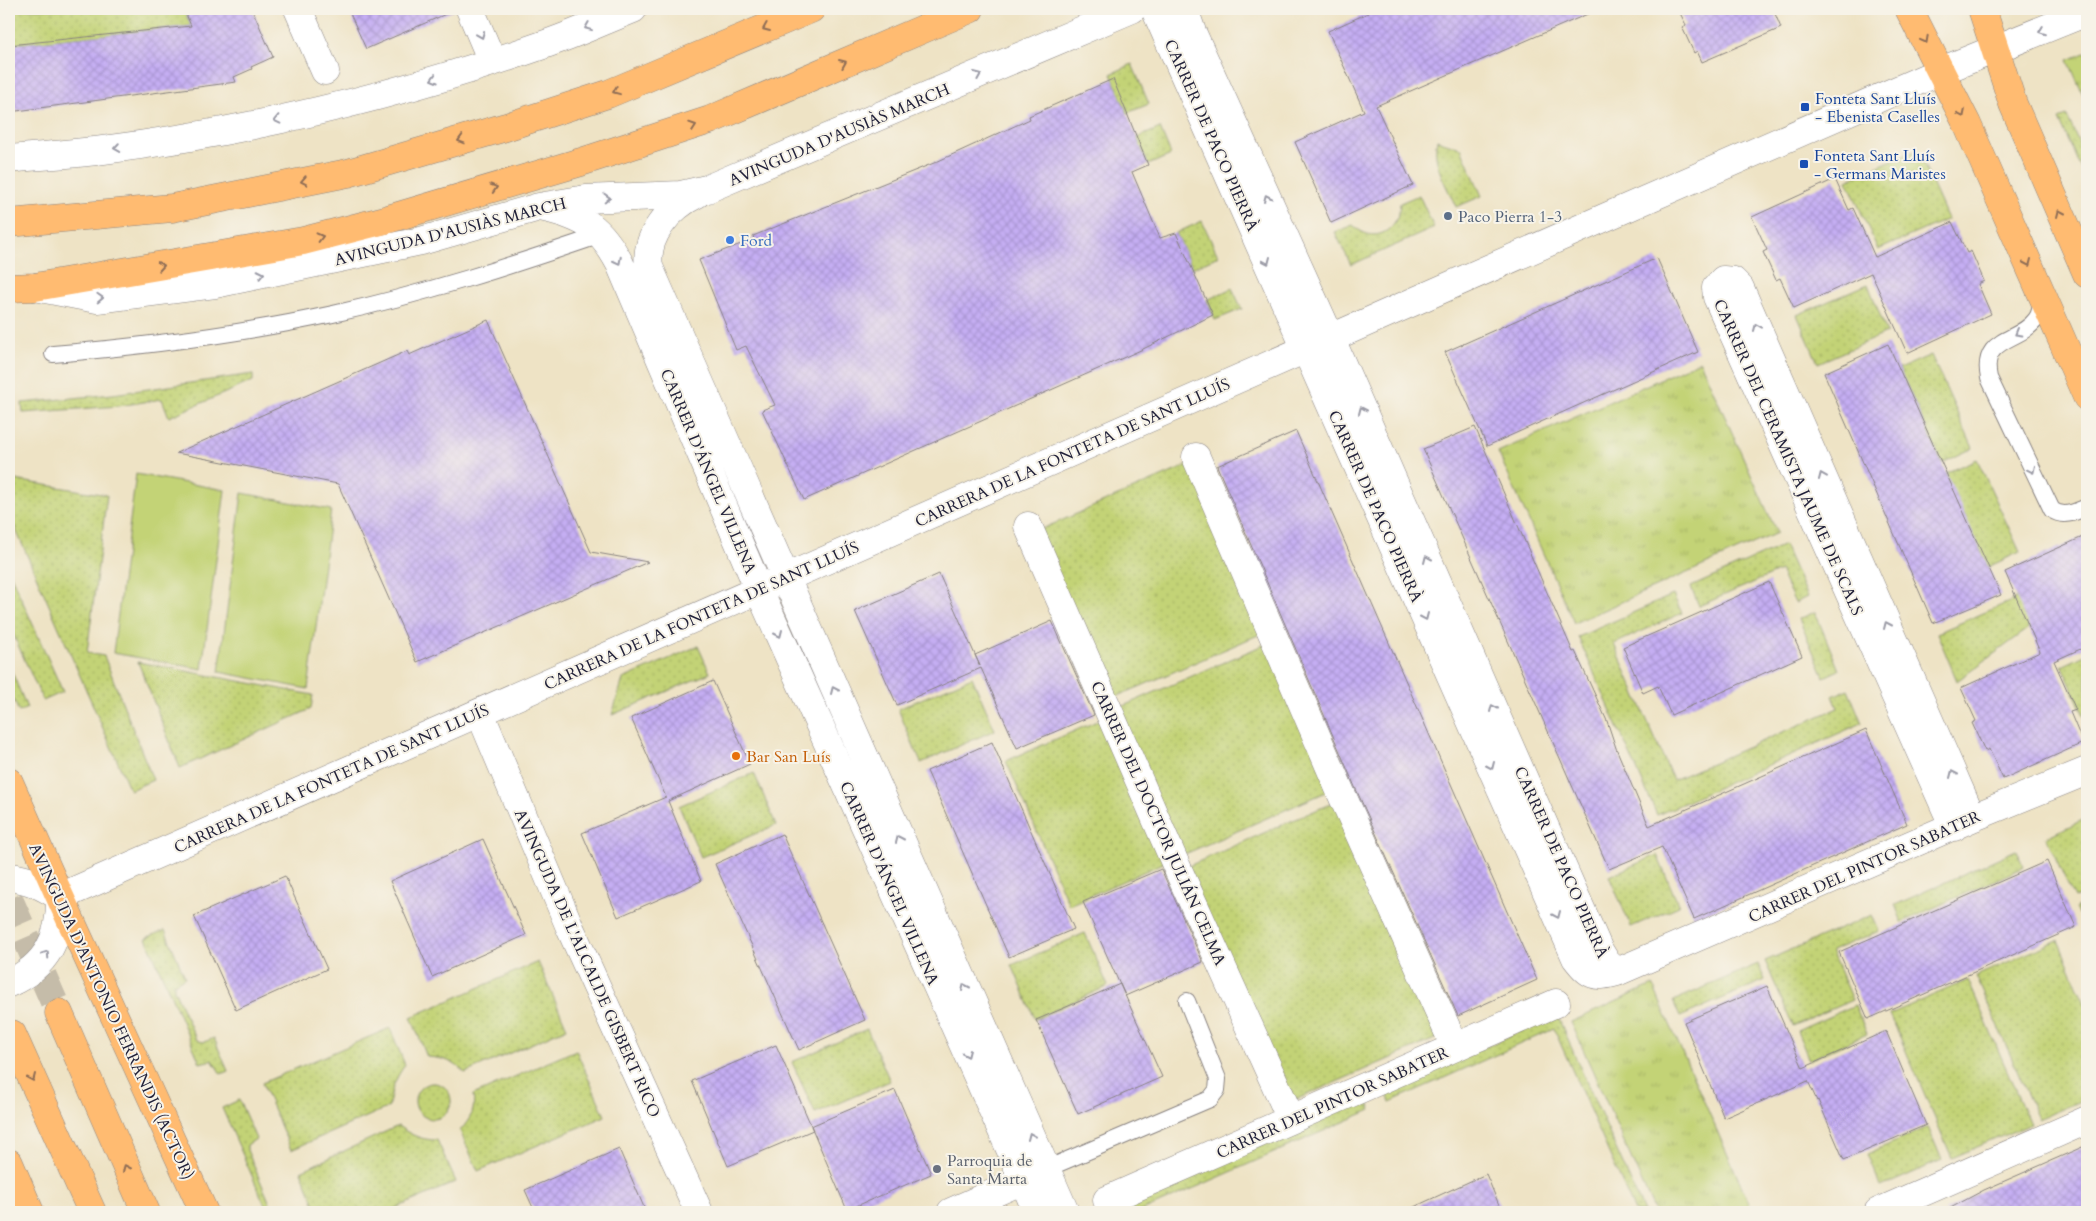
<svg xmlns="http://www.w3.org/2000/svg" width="2096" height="1221" viewBox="0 0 2096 1221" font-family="Cardo,serif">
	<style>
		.grass { fill: url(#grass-dots); stroke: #727a58 }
		.park { fill: url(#park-tufts); stroke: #727a58 }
		.garden { fill: #c3d376; stroke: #727a58 }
		.building { fill: url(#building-cross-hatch) }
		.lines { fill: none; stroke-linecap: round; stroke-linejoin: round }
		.primary-tunnel { stroke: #c5bca9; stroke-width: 28; stroke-dasharray: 28 14; stroke-linecap: butt }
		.lane-casing { stroke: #888280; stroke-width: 18 }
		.street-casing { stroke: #888280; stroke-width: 29 }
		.primary-casing { stroke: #888280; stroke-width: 29 }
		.lane { stroke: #fff; stroke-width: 16 }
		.street { stroke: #fff; stroke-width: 28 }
		.primary { stroke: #ffbb71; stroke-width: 28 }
		.oneway { stroke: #9c9ca7 }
		.oneway2 { stroke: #906e56 }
		.transit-dot { fill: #1a4fb4; stroke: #f7f3e8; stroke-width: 2 }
		.service-dot { fill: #5c6f8a; stroke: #f7f3e8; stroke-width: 2 }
		.shop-dot { fill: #3f7fe0; stroke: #f7f3e8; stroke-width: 2 }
		.food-dot { fill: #e8710a; stroke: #f7f3e8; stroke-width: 2 }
		.worship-dot { fill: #6b7280; stroke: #f7f3e8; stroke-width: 2 }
		.labels { text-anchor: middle; stroke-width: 4; stroke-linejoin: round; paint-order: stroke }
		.transit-label { font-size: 16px; fill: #164399; stroke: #f7f3e8; text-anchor: start }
		.street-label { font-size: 16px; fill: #22223b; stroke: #f7f3e8 }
		.service-label { font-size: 16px; fill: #4e5e75; stroke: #f7f3e8; text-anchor: start }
		.shop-label { font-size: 16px; fill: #366cbe; stroke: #f7f3e8; text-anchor: start }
		.food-label { font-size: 16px; fill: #c56008; stroke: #f7f3e8; text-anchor: start }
		.worship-label { font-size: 16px; fill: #5b616d; stroke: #f7f3e8; text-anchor: start }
	</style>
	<defs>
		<pattern id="grass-dots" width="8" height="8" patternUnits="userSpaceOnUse" patternTransform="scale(1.25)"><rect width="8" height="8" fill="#c3d376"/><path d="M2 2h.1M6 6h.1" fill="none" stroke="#a7b567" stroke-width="1.8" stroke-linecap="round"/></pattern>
		<pattern id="park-tufts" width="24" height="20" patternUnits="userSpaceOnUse" patternTransform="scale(1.25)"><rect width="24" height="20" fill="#c3d376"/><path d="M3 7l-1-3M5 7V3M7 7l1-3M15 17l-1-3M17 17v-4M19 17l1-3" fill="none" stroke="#a7b567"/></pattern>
		<pattern id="building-cross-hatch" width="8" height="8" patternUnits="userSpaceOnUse" patternTransform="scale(1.25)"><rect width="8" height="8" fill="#c5aef3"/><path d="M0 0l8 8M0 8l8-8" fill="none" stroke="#a995d1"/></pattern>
	</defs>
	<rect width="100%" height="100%" fill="#f7f3e8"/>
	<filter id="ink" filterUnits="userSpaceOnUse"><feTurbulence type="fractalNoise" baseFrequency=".02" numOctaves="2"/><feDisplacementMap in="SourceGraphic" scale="10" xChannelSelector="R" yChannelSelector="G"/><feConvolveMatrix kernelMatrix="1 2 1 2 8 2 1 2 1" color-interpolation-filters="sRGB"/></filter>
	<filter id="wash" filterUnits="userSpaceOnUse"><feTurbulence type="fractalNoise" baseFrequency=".0096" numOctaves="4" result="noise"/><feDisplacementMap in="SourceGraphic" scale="20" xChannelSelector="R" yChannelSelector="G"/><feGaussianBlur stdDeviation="1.12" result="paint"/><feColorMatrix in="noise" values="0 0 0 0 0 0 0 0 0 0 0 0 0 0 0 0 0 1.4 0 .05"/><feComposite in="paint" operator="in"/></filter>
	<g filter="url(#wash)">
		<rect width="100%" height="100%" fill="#eee3c5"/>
		<path class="grass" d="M 9,9 L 184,9 L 191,26 L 9,45 Z
			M 1132,64 L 1149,104 L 1127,113 L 1111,74 Z
			M 2067,116 L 2087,161 L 2087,183 L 2059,119 Z
			M 1160,128 L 1171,155 L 1148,165 L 1137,138 Z
			M 1437,140 L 1461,148 L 1482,196 L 1456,207 C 1447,186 1431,163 1437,140 Z
			M 1915,152 L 1921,158 L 1948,219 L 1878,250 L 1847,180 L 1908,153 Z
			M 1419,195 L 1434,228 L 1351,265 L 1335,232 L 1353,225 C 1374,246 1399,231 1400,203 Z
			M 1202,221 L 1218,256 L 1192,268 L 1176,233 Z
			M 1868,284 L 1887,333 L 1818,363 L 1797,315 Z
			M 1232,288 L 1242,309 L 1215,320 L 1207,300 Z
			M 1931,355 L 1973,448 L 1942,463 L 1899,369 Z
			M 253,374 L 253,381 L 169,417 L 162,399 L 119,406 L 23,413 L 22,403 L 113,394 Z
			M 1977,459 L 2020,552 L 1988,567 L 1945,473 Z
			M 1191,464 L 1265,632 L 1109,700 L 1035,532 Z
			M 9,479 L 107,495 L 87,653 L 104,656 L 153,780 L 130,790 L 9,514 Z
			M 1784,545 L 1807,597 L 1795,603 L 1780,571 L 1699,606 L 1691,587 Z
			M 2087,553 L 2087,586 L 1957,681 L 1937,633 L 2009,602 Z
			M 9,571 L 63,692 L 43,701 L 9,625 Z
			M 1673,595 L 1682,613 L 1614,644 L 1673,780 L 1838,708 L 1833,696 L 1848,689 L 1862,723 L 1657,815 L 1578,637 Z
			M 1815,612 L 1839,670 L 1824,677 L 1799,619 Z
			M 1270,642 L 1333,789 L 1178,857 L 1114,710 Z
			M 698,646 L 710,673 L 612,715 L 623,679 Z
			M 2087,654 L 2087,722 L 2062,666 Z
			M 138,662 L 313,695 L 311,709 L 180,768 Z
			M 9,665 L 27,708 L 19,712 L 9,689 Z
			M 972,677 L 995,730 L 921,763 L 898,709 Z
			M 1104,718 L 1168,861 L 1069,905 L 1006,761 Z
			M 754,773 L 776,825 L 701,857 L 679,806 Z
			M 1339,800 L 1444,1035 L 1288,1103 L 1184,868 Z
			M 2087,818 L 2087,892 L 2074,898 L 2046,837 Z
			M 2016,850 L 2024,867 L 1902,922 L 1895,905 Z
			M 1657,855 L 1679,906 L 1631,927 L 1609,876 Z
			M 2087,903 L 2087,932 L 2076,908 Z
			M 1872,915 L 1879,931 L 1831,951 L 1852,1000 L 1793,1026 L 1765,961 Z
			M 165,930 L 185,977 L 174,984 L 174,989 L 196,1039 C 202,1044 207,1041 214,1038 L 228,1071 L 221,1074 L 212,1060 L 200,1063 L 146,938 Z
			M 1085,933 L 1108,986 L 1035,1019 L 1012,965 Z
			M 2058,940 L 2087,1008 L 2087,1098 L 2038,1119 L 1976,976 Z
			M 538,962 L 567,1028 L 465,1073 C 453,1061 444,1058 427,1057 L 411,1017 Z
			M 1758,964 L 1765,980 L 1680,1017 L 1673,1001 Z
			M 1968,980 L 2030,1124 L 1952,1158 L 1890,1014 Z
			M 1855,1005 L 1867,1034 L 1809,1060 L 1797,1031 Z
			M 1557,1015 L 1644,1212 L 1635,1212 L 1554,1029 L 1390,1102 L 1386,1091 Z
			M 390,1028 L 405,1065 C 395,1079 391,1089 389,1107 L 291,1150 L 262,1083 Z
			M 867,1029 L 890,1081 L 815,1113 L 792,1062 Z
			M 576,1050 L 605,1116 L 478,1171 L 460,1131 C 470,1119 476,1111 473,1095 Z
			M415 1101a18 18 0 1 1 36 0a18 18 0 1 1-36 0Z
			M 1366,1099 L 1371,1110 L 1140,1212 L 1121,1212 L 1119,1208 Z
			M 239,1100 L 256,1139 L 247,1145 L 247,1150 L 272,1208 L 281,1211 L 289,1207 L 291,1212 L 268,1212 L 222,1108 Z
			M 398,1126 C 411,1135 421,1140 437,1140 L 456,1182 L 387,1212 L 318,1212 L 301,1171 Z
			M 1928,1127 L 1942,1160 L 1881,1187 L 1867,1154 Z"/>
		<path class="park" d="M 2087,52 L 2087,104 L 2068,60 Z
			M 1700,361 L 1777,533 L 1574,623 L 1498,452 Z
			M 1653,985 L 1660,1002 L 1753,1212 L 1655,1212 L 1571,1022 Z"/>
		<path class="garden" d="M 136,474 L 225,490 L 202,669 L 113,653 Z
			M 242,493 L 331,510 L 308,689 L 219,672 Z"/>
		<g id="blocks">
			<path class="building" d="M 184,9 L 252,9 L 273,57 L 251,67 L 252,69 L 234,77 L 236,82 L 9,112 L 9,45 L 191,26 Z
				M 348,9 L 455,9 L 455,10 L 366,49 Z
				M 1377,9 L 1599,9 L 1376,106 L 1413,185 L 1331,223 L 1295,142 L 1364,111 L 1328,31 Z
				M 1678,9 L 1773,9 L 1781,28 L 1702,62 L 1697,51 L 1694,53 L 1682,27 L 1686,25 Z
				M 1113,79 L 1148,165 L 1132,172 L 1160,238 L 1176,233 L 1213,315 L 1143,349 L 804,500 L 762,410 L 775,405 L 746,346 L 736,350 L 699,260 L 754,239 L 753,236 L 934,163 L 1030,119 L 1029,116 Z
				M 1835,179 L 1849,210 L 1853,208 L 1875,257 L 1952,222 L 1967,253 L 1971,251 L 1984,281 L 1978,284 L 1991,314 L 1907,353 L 1871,273 L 1794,308 L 1780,278 L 1776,280 L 1763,252 L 1767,250 L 1752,217 Z
				M 1657,258 L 1698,352 L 1487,446 L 1445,352 Z
				M 488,320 L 591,552 L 648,562 L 417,662 L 338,484 L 176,453 L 407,351 L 409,355 Z
				M 1888,344 L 2001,595 L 1933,623 L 1824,373 Z
				M 1475,427 L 1573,652 L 1575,651 L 1607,721 L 1616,748 L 1649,826 L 1866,730 L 1907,824 L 1694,919 L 1662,847 L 1609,869 L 1423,449 Z
				M 1296,431 L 1537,980 L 1458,1016 L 1355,787 L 1217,466 Z
				M 2087,535 L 2087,646 L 2054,661 L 2076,710 L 2070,712 L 2083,743 L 2003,779 L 1989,749 L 1985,751 L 1972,723 L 1976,721 L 1961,688 L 2040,652 L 2005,572 Z
				M 939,574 L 980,666 L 975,655 L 1052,621 L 1094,715 L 1017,748 L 981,668 L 897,705 L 855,611 Z
				M 1769,582 L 1802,656 L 1671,715 L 1658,686 L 1643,693 L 1623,647 Z
				M 713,681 L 750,764 L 668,801 L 701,881 L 618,917 L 582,833 L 666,797 L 631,718 Z
				M 992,742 L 1074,929 L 1009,957 L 927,771 Z
				M 782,834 L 865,1020 L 799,1050 L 715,864 Z
				M 483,839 L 526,935 L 432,977 L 390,881 Z
				M 2047,861 L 2076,927 L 1868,1019 L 1839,952 Z
				M 1161,869 L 1203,962 L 1125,996 L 1083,902 Z
				M 285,876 L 327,969 L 236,1010 L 194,916 Z
				M 1120,984 L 1162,1077 L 1078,1114 L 1036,1020 Z
				M 1767,986 L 1803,1068 L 1886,1031 L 1926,1125 L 1844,1160 L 1818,1100 L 1817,1101 L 1808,1081 L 1724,1118 L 1684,1022 Z
				M 776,1045 L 813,1130 L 728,1166 L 692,1081 Z
				M 895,1090 L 931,1174 L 847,1210 L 811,1126 Z
				M 2087,1145 L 2087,1212 L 1943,1212 L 1984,1190 Z
				M 619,1149 L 646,1212 L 535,1212 L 525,1190 Z
				M 1486,1174 L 1502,1212 L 1403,1212 L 1453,1189 Z"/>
		</g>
	</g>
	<g filter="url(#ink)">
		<use href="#blocks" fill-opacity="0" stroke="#888280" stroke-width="1"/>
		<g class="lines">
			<path class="primary-tunnel" d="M 9,899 L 59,1013"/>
			<g class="lane-casing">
				<path id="lane" d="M 2042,296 C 2041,304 2041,313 2036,319 C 2019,343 1980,336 1989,378 L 2052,510 C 2064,518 2075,512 2087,507
					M 53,354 C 147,346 241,334 333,314 C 424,294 513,265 601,235
					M 1046,1169 L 1210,1099 L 1217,1090 L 1218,1079 L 1187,1001"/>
			</g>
			<g class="street-casing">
				<path id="street" d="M 298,9 L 325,71
					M 470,9 L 492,61
					M 1155,9 L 1576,958 C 1590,976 1595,978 1617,972 L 1972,818 L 2087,771
					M 1184,9 L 1192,32 L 1331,339 L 1599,950 L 1607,963 L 1617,972
					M 9,159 C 40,156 72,154 103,150 C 252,131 400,95 543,45 C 573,35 603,21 633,9
					M 697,194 C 670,207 644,236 649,267 L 1065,1212
					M 545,208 C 585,217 601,228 620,264 L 759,590 L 1011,1151 L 1037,1212
					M 35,287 L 97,299 L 215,284 L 421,241 L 539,207 L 586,199 L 681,195 L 707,189 L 1132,9
					M 1196,457 L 1341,793 L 1455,1047
					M 1028,526 L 1176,865 L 1291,1119
					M 480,713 L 571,930 L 699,1212
					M 1954,827 L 1717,297 L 1716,288 L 1723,280 L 1733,281 L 1740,288 L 1972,818
					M 9,877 C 29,879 43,886 60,897
					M 60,897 L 1606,217 L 1941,71 L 2087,12
					M 9,983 C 47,966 61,938 60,897
					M 1107,1200 L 1556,1003
					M 951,1212 L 1039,1173
					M 1878,1212 L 2087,1120"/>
			</g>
			<g class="primary-casing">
				<path id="primary" d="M 1909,9 L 1967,124 L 2087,397
					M 1982,9 L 2013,104 L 2087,274
					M 9,223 L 172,208 L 348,173 L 506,127 L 608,94 L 811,9
					M 9,288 L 35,287 L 303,241 L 385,220 L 581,162 L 710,120 L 970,9
					M 9,782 L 60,897 L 204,1212
					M 59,1013 L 146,1212
					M 12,1034 L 92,1212
					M 9,1163 L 30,1212"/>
			</g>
			<use href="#lane" class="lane"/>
			<use href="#street" class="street"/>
			<use href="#primary" class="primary"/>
		</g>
		<defs><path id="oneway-chevron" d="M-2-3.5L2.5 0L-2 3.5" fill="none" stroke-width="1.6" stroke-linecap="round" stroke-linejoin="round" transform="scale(1.25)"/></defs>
		<g class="oneway">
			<use href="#oneway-chevron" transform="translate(588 27) rotate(158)"/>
			<use href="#oneway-chevron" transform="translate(2042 31) rotate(159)"/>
			<use href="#oneway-chevron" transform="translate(481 35) rotate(68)"/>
			<use href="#oneway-chevron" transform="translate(978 75) rotate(-23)"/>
			<use href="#oneway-chevron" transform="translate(434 79) rotate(163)"/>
			<use href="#oneway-chevron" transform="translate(277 120) rotate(167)"/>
			<use href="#oneway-chevron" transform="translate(117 148) rotate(171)"/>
			<use href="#oneway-chevron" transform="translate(607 198) rotate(-2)"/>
			<use href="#oneway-chevron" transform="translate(1267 198) rotate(-114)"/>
			<use href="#oneway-chevron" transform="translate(618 261) rotate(63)"/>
			<use href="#oneway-chevron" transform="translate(1267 261) rotate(66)"/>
			<use href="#oneway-chevron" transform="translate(261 274) rotate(-12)"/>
			<use href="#oneway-chevron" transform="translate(100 298) rotate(-2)"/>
			<use href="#oneway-chevron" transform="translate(1757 327) rotate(-113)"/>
			<use href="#oneway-chevron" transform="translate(2018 333) rotate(150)"/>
			<use href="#oneway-chevron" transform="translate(1362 410) rotate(-114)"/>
			<use href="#oneway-chevron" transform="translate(2032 470) rotate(65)"/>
			<use href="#oneway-chevron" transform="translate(1822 476) rotate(-113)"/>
			<use href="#oneway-chevron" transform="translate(1427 559) rotate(-114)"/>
			<use href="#oneway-chevron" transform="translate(1425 617) rotate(66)"/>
			<use href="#oneway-chevron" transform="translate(1887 625) rotate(-114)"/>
			<use href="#oneway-chevron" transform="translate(779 634) rotate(66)"/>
			<use href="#oneway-chevron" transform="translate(834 690) rotate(-114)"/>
			<use href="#oneway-chevron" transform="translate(1493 708) rotate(-114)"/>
			<use href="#oneway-chevron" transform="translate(1491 766) rotate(66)"/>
			<use href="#oneway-chevron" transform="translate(1953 774) rotate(-114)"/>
			<use href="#oneway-chevron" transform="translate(899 839) rotate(-114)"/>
			<use href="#oneway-chevron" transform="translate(1557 915) rotate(66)"/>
			<use href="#oneway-chevron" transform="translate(46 954) rotate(-56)"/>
			<use href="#oneway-chevron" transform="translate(965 987) rotate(-114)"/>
			<use href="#oneway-chevron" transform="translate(967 1054) rotate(66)"/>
			<use href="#oneway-chevron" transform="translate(1031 1136) rotate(-113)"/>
		</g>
		<g class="oneway2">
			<use href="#oneway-chevron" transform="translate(766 28) rotate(157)"/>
			<use href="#oneway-chevron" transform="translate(1925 40) rotate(62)"/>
			<use href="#oneway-chevron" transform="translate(843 63) rotate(-23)"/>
			<use href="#oneway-chevron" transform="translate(616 91) rotate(158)"/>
			<use href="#oneway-chevron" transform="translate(1962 114) rotate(64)"/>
			<use href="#oneway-chevron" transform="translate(693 126) rotate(-19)"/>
			<use href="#oneway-chevron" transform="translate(461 140) rotate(164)"/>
			<use href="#oneway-chevron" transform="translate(304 181) rotate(169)"/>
			<use href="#oneway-chevron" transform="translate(494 188) rotate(-16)"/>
			<use href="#oneway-chevron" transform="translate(2060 213) rotate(-114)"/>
			<use href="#oneway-chevron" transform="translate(320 237) rotate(-14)"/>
			<use href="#oneway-chevron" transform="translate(2028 263) rotate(66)"/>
			<use href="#oneway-chevron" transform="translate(161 266) rotate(-10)"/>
			<use href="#oneway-chevron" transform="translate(32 1078) rotate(66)"/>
			<use href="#oneway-chevron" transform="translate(126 1168) rotate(-114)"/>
		</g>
	</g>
	<g class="transit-dot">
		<rect x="1800" y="102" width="10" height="10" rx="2.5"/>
		<rect x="1799" y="159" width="10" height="10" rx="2.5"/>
	</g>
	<circle class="service-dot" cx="1448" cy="216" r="5"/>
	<circle class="shop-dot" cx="730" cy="240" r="5"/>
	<circle class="food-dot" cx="736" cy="756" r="5"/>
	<circle class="worship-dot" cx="937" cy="1169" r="5"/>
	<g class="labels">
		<g class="transit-label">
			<text x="1815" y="104">Fonteta Sant Lluís<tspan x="1815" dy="18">- Ebenista Caselles</tspan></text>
			<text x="1814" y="161">Fonteta Sant Lluís<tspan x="1814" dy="18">- Germans Maristes</tspan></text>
		</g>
		<g class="street-label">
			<text transform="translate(839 134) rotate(-23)" y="6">AVINGUDA D'AUSIÀS MARCH</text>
			<text transform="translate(1212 135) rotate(66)" y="6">CARRER DE PACO PIERRÀ</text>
			<text transform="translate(450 231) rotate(-14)" y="6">AVINGUDA D'AUSIÀS MARCH</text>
			<text transform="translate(1072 452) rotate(-24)" y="6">CARRERA DE LA FONTETA DE SANT LLUÍS</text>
			<text transform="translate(1789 457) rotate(66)" y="6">CARRER DEL CERAMISTA JAUME DE SCALS</text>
			<text transform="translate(709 471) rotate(67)" y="6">CARRER D'ÁNGEL VILLENA</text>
			<text transform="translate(1376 506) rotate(66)" y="6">CARRER DE PACO PIERRÀ</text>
			<text transform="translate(701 615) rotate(-24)" y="6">CARRERA DE LA FONTETA DE SANT LLUÍS</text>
			<text transform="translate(331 778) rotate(-24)" y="6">CARRERA DE LA FONTETA DE SANT LLUÍS</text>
			<text transform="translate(1159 823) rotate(66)" y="6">CARRER DEL DOCTOR JULIÁN CELMA</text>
			<text transform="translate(1562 862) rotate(66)" y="6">CARRER DE PACO PIERRÀ</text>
			<text transform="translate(1864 866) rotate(-24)" y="6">CARRER DEL PINTOR SABATER</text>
			<text transform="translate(890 883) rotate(66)" y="6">CARRER D'ÁNGEL VILLENA</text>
			<text transform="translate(588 963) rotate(66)" y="6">AVINGUDA DE L'ALCALDE GISBERT RICO</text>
			<text transform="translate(112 1011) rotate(65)" y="6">AVINGUDA D'ANTONIO FERRANDIS (ACTOR)</text>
			<text transform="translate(1332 1102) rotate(-24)" y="6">CARRER DEL PINTOR SABATER</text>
		</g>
		<g class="service-label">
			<text x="1458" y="222">Paco Pierra 1-3</text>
		</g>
		<g class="shop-label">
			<text x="740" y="246">Ford</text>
		</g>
		<g class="food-label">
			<text x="746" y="762">Bar San Luís</text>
		</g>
		<g class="worship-label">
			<text x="947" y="1166">Parroquia de<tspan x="947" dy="18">Santa Marta</tspan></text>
		</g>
	</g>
	<rect width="2096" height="1221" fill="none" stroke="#f7f3e8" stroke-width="30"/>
</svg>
